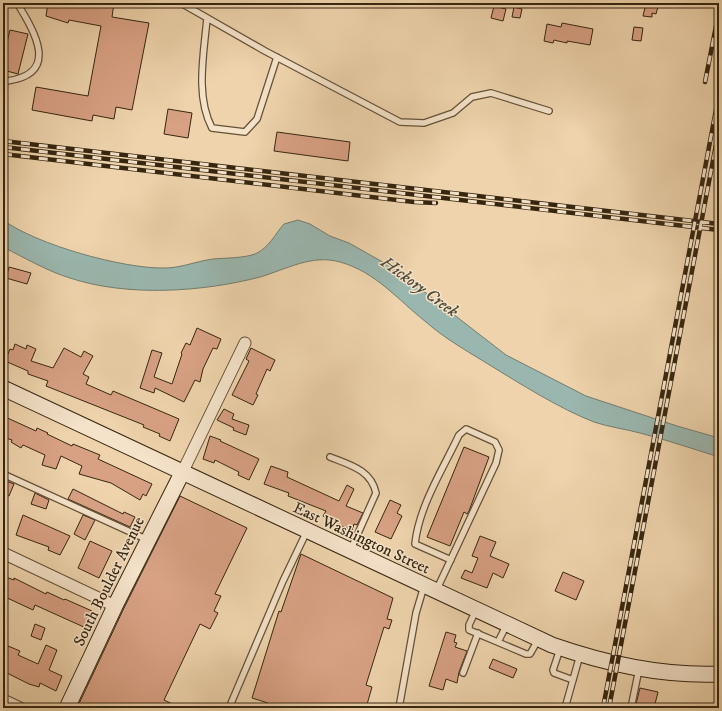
<svg xmlns="http://www.w3.org/2000/svg" width="722" height="711" viewBox="0 0 722 711" font-family="'IM FELL DW Pica',serif">
	<style>
		.water { fill: #9ab7af; stroke: #727d6f }
		.building { fill: #d8a184; stroke: #362610 }
		.lines { fill: none; stroke-linecap: round; stroke-linejoin: round }
		.lane-casing { stroke: #645137; stroke-width: 8 }
		.street-casing { stroke: #645137; stroke-width: 13 }
		.secondary-casing { stroke: #362610; stroke-width: 17 }
		.lane { stroke: #f4e2c9; stroke-width: 5.5 }
		.street { stroke: #f4e2c9; stroke-width: 11 }
		.secondary { stroke: #f4e2c9; stroke-width: 15 }
		.rail-casing { stroke: #362610; stroke-width: 4.5 }
		.rail { stroke: #f4e2c9; stroke-width: 3; stroke-dasharray: 9; stroke-linecap: butt }
		.labels { text-anchor: middle; stroke-width: 3; stroke-linejoin: round; paint-order: stroke }
		.street-label { font-size: 16px; fill: #362610; stroke: #f4e2c9 }
		.water-label { font-size: 17px; font-style: italic; fill: #4f4a38; stroke: #f4e2c9 }
	</style>
	<rect width="100%" height="100%" fill="#eed3ac"/>
	<filter id="stains"><feTurbulence type="fractalNoise" baseFrequency=".005" numOctaves="4"/><feColorMatrix values="0 0 0 0 .2 0 0 0 0 .09 0 0 0 0 .02 0 0 0 .5 -.17"/></filter>
	<radialGradient id="worn" r=".72"><stop offset=".6" stop-color="#630" stop-opacity="0"/><stop offset="1" stop-color="#630" stop-opacity=".3"/></radialGradient>
	<path class="water" d="M 3,220 C 37,245 124,269 165,268 C 181,268 197,261 213,259 C 225,258 245,258 255,254 C 269,248 275,234 284,224 L 298,220 L 310,224 L 330,236 L 349,243 L 395,269 L 506,355 L 586,396 L 677,426 L 719,438 L 719,457 C 693,449 667,440 640,433 C 625,429 609,427 594,422 C 560,409 519,383 488,364 C 467,351 444,338 426,322 C 398,300 376,272 340,262 C 312,254 287,269 260,277 C 203,292 127,297 70,278 C 47,271 25,258 3,247 Z"/>
	<path class="building" d="M 48,3 L 114,3 L 112,17 L 149,23 L 132,110 L 116,107 L 114,119 L 93,115 L 92,121 L 32,110 L 36,87 L 88,96 L 101,26 L 69,20 L 68,23 L 46,16 Z
		M 646,3 L 659,3 L 656,14 L 652,13 L 652,17 L 643,16 Z
		M 494,6 L 506,9 L 503,21 L 491,18 Z
		M 514,7 L 522,9 L 520,18 L 512,17 Z
		M 562,23 L 593,29 L 590,45 L 567,41 L 567,43 L 554,40 L 553,43 L 544,41 L 547,24 L 561,27 Z
		M 634,27 L 643,28 L 641,41 L 632,40 Z
		M 10,30 L 28,34 L 18,74 L 3,70 L 3,58 Z
		M 168,109 L 192,113 L 188,138 L 164,134 Z
		M 277,132 L 350,142 L 348,161 L 274,151 Z
		M 9,267 L 31,273 L 27,284 L 6,278 Z
		M 197,328 L 221,339 L 217,349 L 213,348 L 203,369 L 200,382 L 195,380 L 184,402 L 155,388 L 154,393 L 140,388 L 152,350 L 162,353 L 154,377 L 172,384 L 182,354 L 181,353 L 186,343 L 190,345 Z
		M 15,344 L 26,349 L 27,345 L 36,349 L 31,361 L 53,368 L 64,348 L 81,357 L 84,351 L 93,356 L 83,374 L 89,377 L 86,384 L 111,395 L 113,391 L 179,419 L 170,441 L 159,436 L 160,434 L 143,427 L 144,425 L 46,386 L 48,381 L 28,374 L 28,371 L 5,361 L 10,349 L 13,350 Z
		M 251,348 L 275,360 L 270,371 L 267,369 L 256,394 L 258,395 L 253,405 L 232,395 L 249,361 L 246,359 Z
		M 224,409 L 234,414 L 232,419 L 249,425 L 246,435 L 233,430 L 234,428 L 217,420 Z
		M 3,416 L 36,431 L 37,428 L 48,433 L 47,434 L 72,446 L 73,444 L 100,455 L 98,459 L 152,484 L 146,496 L 143,494 L 140,500 L 111,483 L 79,474 L 82,466 L 61,456 L 56,469 L 42,465 L 45,455 L 23,445 L 21,448 L 11,442 L 12,440 L 3,437 Z
		M 210,436 L 221,440 L 220,441 L 259,459 L 249,480 L 238,475 L 239,472 L 215,460 L 214,463 L 203,459 Z
		M 464,447 L 489,457 L 469,511 L 467,514 L 464,512 L 450,546 L 427,537 Z
		M 271,466 L 288,472 L 287,477 L 339,501 L 347,485 L 354,489 L 346,506 L 363,513 L 357,525 L 354,524 L 352,530 L 339,525 L 323,516 L 326,511 L 288,496 L 289,493 L 264,484 Z
		M 3,480 L 14,484 L 9,496 L 3,494 Z
		M 73,489 L 123,514 L 124,512 L 135,517 L 130,527 L 68,499 Z
		M 35,493 L 49,500 L 46,509 L 31,504 Z
		M 180,496 L 247,528 L 215,594 L 221,596 L 214,611 L 218,613 L 210,629 L 200,624 L 164,700 L 181,708 L 77,708 L 123,610 Z
		M 390,500 L 401,505 L 397,513 L 402,516 L 391,539 L 375,532 Z
		M 23,515 L 70,536 L 60,555 L 48,550 L 49,547 L 16,535 Z
		M 83,515 L 95,520 L 85,540 L 74,534 Z
		M 480,536 L 496,542 L 490,556 L 509,564 L 503,578 L 493,573 L 487,588 L 461,578 L 465,570 L 472,573 L 478,558 L 472,556 Z
		M 90,541 L 112,551 L 99,578 L 78,568 Z
		M 301,554 L 393,598 L 387,619 L 392,620 L 389,629 L 384,627 L 366,685 L 372,687 L 366,708 L 267,708 L 268,703 L 252,698 L 279,611 L 281,612 Z
		M 563,572 L 584,581 L 576,600 L 555,591 Z
		M 3,576 L 14,580 L 14,578 L 46,594 L 47,592 L 64,600 L 65,599 L 92,611 L 86,628 L 35,605 L 33,610 L 3,596 Z
		M 35,624 L 45,628 L 41,640 L 31,636 Z
		M 446,632 L 456,635 L 454,642 L 457,643 L 455,647 L 467,651 L 459,672 L 457,683 L 446,679 L 443,690 L 429,686 Z
		M 46,645 L 57,650 L 49,670 L 62,676 L 56,691 L 40,683 L 39,687 L 29,684 L 3,671 L 3,648 L 6,650 L 8,646 L 20,651 L 18,655 L 38,664 Z
		M 493,659 L 517,669 L 513,678 L 489,668 Z
		M 640,688 L 658,692 L 654,708 L 635,708 Z"/>
	<g class="lines">
		<g class="lane-casing">
			<path id="lane" d="M 181,3 L 265,51 L 400,122 L 424,123 L 453,113 L 472,97 L 491,93 L 549,111
				M 207,18 C 204,53 195,96 212,128 L 245,132 L 257,119 L 277,57
				M 7,81 C 60,74 35,32 17,3
				M 330,457 C 350,465 371,470 376,493 L 351,549
				M 3,474 L 148,540
				M 437,589 L 496,463 L 499,450 L 495,442 L 466,429 L 459,435 C 443,469 419,506 415,544 L 451,560
				M 476,610 L 469,625 L 469,630 L 526,654 L 530,654 L 538,640
				M 498,642 L 507,624
				M 560,649 L 553,670 L 554,673 L 573,680
				M 463,673 L 478,633
				M 229,708 L 283,581 L 307,531
				M 399,708 L 416,613 L 424,586
				M 565,708 L 580,655
				M 631,708 L 639,669"/>
		</g>
		<g class="street-casing">
			<path id="street" d="M 183,471 L 245,343
				M 3,553 L 115,606
				M 3,700 L 20,708"/>
		</g>
		<g class="secondary-casing">
			<path id="secondary" d="M 3,388 L 552,645 C 607,664 661,676 719,674
				M 67,708 L 115,606 L 183,471"/>
		</g>
		<use href="#lane" class="lane"/>
		<use href="#street" class="street"/>
		<use href="#secondary" class="secondary"/>
		<g class="rail-casing">
			<path id="rail" d="M 705,82 L 719,11
				M 3,141 L 719,224
				M 3,147 L 719,230
				M 3,154 L 414,202 L 436,203
				M 603,708 L 719,94
				M 609,708 L 719,129"/>
		</g>
		<use href="#rail" class="rail"/>
	</g>
	<g class="labels">
		<g class="street-label">
			<text transform="translate(362 537) rotate(25)" y="6">East Washington Street</text>
			<text transform="translate(108 581) rotate(-64)" y="6">South Boulder Avenue</text>
		</g>
		<g class="water-label">
			<text transform="translate(420 286) rotate(36)" y="6">Hickory Creek</text>
		</g>
	</g>
	<rect width="722" height="711" fill="none" stroke="#eed3ac" stroke-width="16"/>
	<rect x="4" y="4" width="714" height="703" fill="none" stroke="#362610" stroke-width="2"/>
	<rect x="8" y="8" width="706" height="695" fill="none" stroke="#362610"/>
	<rect width="100%" height="100%" filter="url(#stains)"/>
	<rect width="100%" height="100%" fill="url(#worn)"/>
</svg>
